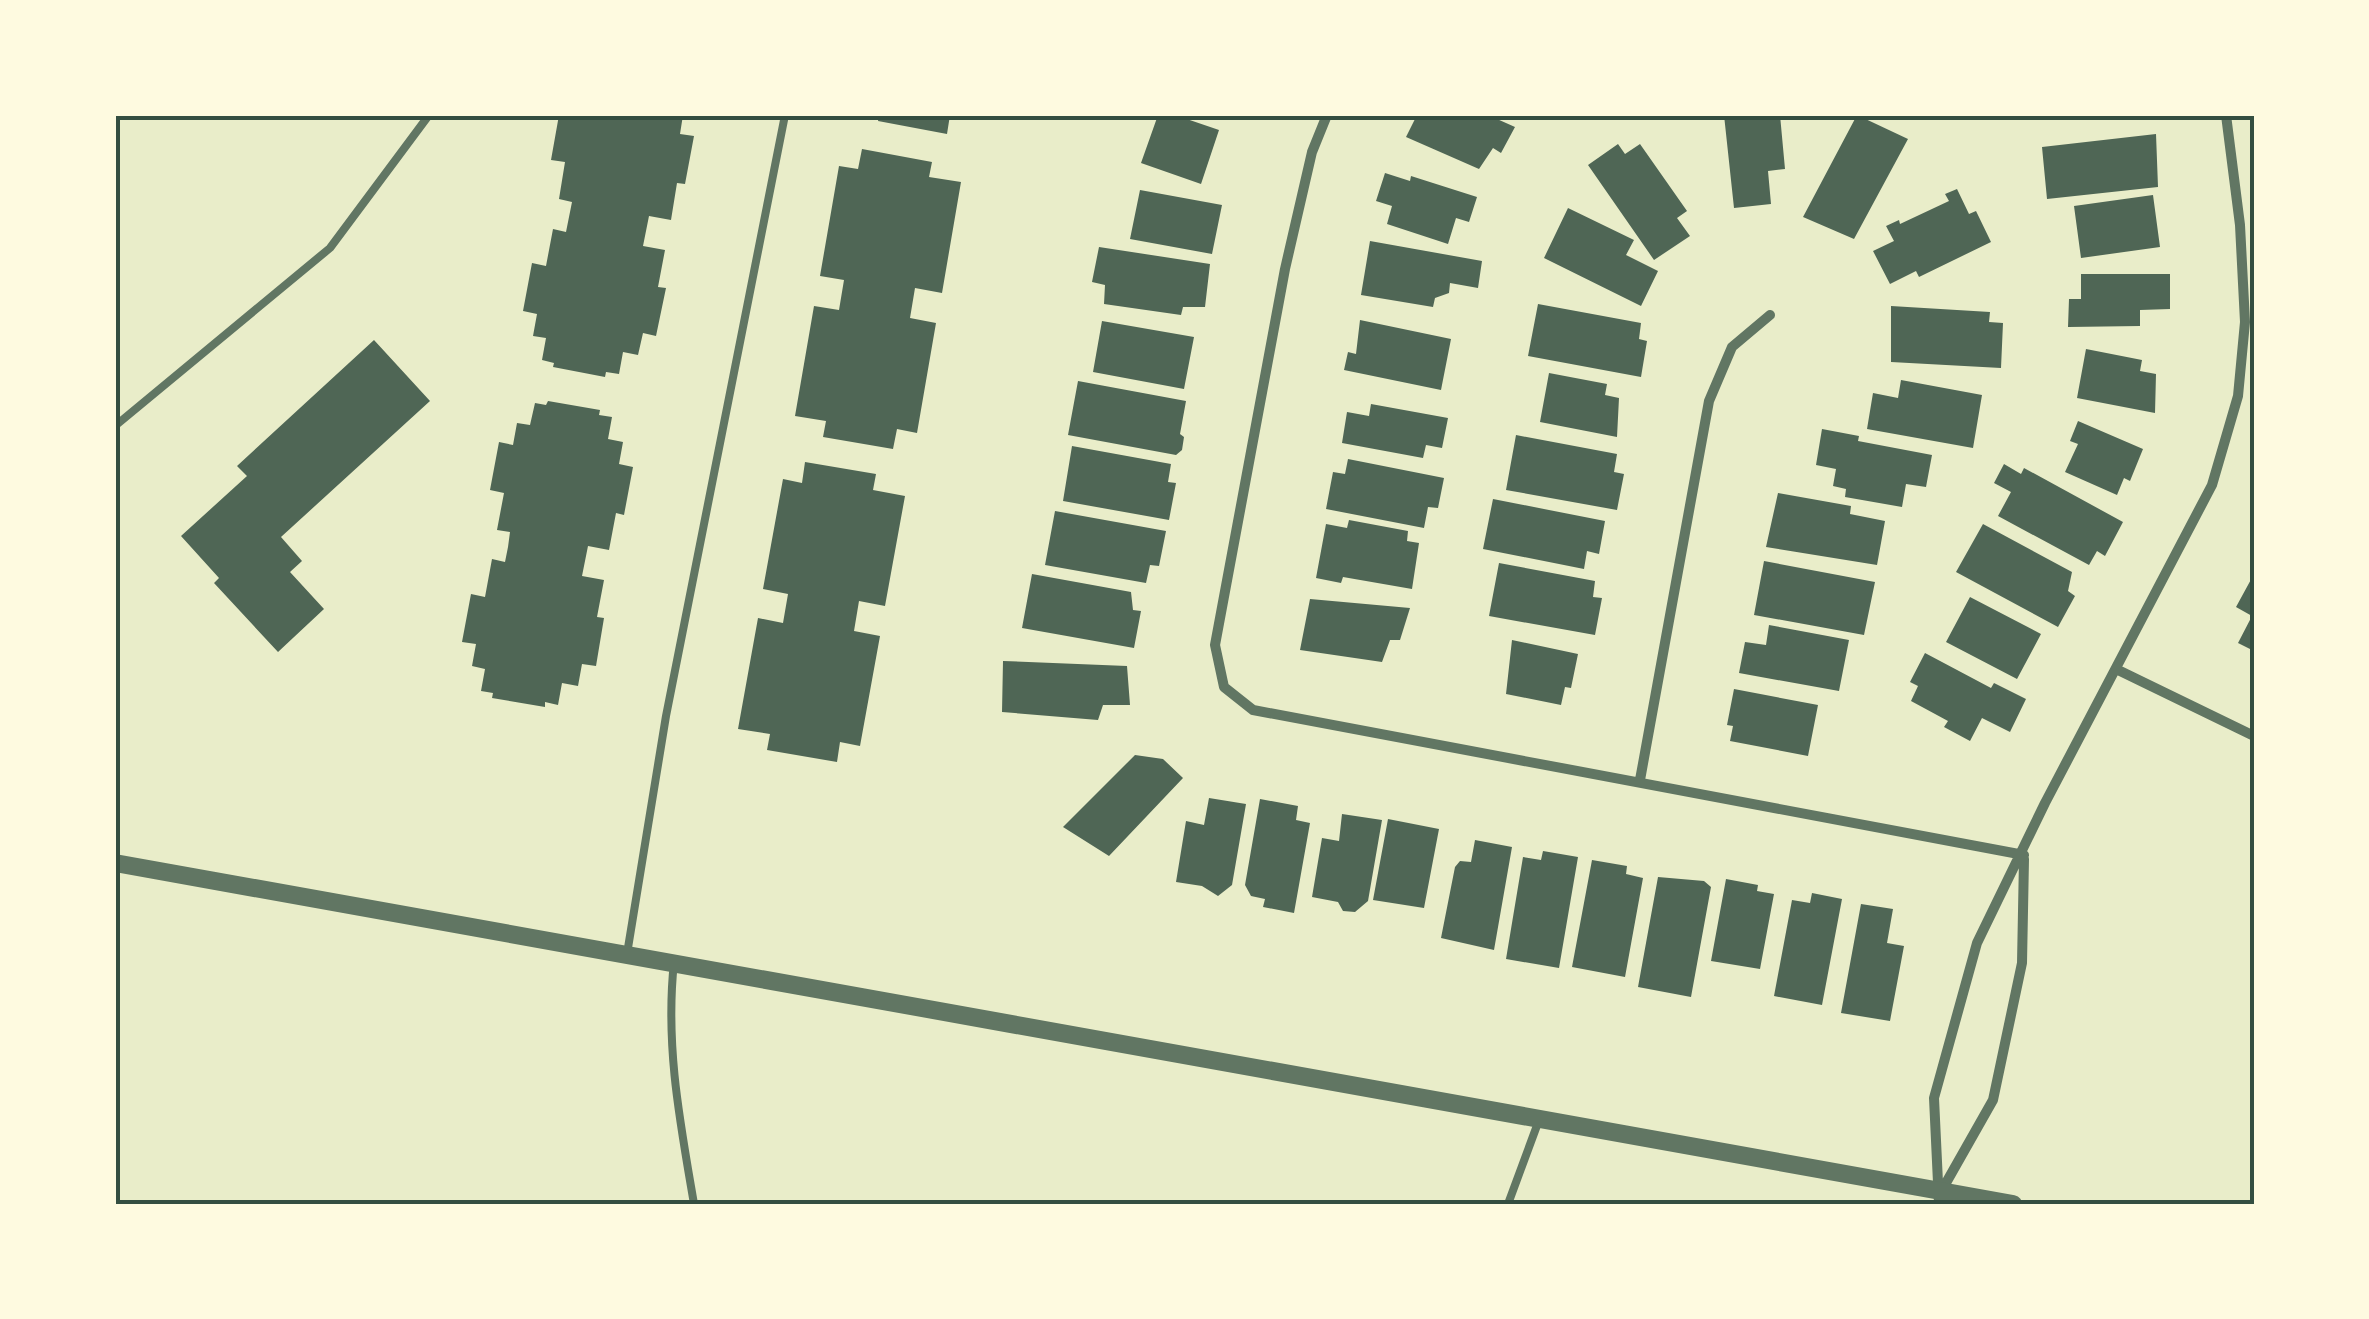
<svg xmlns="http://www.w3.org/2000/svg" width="2369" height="1319" viewBox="0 0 2369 1319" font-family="'Varela Round',sans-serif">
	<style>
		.building { fill: #4f6655 }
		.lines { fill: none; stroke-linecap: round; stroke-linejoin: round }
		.service { stroke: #617663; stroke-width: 8 }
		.minor { stroke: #617663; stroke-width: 10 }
		.tertiary { stroke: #617663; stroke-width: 18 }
		.neatline { fill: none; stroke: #344e41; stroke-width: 4 }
	</style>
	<rect width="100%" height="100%" fill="#e9edc9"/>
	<path class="building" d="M 559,115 L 683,115 L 680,134 L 694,136 L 685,184 L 677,183 L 671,220 L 649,216 L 643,246 L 665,250 L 658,287 L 666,288 L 656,336 L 643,333 L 638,355 L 623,352 L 619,374 L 606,372 L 605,377 L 553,367 L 554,363 L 542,360 L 546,338 L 533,336 L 537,314 L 523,311 L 532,263 L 546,266 L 553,229 L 566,232 L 572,202 L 559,199 L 565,162 L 551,160 Z
		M 879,115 L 950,115 L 947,134 L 878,121 Z
		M 1158,115 L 1175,115 L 1219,130 L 1201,184 L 1141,163 Z
		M 1417,115 L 1488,115 L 1515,127 L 1501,153 L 1493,148 L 1479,169 L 1406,137 Z
		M 1724,115 L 1780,115 L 1785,169 L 1768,171 L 1771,204 L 1734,208 Z
		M 1857,115 L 1908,139 L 1854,239 L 1803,217 Z
		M 2156,134 L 2158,187 L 2047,199 L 2042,147 Z
		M 1618,144 L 1625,154 L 1640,144 L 1687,211 L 1677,218 L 1690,236 L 1654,260 L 1588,165 Z
		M 862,149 L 932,162 L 929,177 L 961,182 L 942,293 L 915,288 L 910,318 L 936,323 L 917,433 L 897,429 L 893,449 L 823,437 L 826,421 L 795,416 L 814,306 L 839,310 L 844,280 L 820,276 L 839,166 L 858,169 Z
		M 1385,173 L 1410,181 L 1411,176 L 1477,197 L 1469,222 L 1456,218 L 1448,244 L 1387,224 L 1392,206 L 1376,201 Z
		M 1957,189 L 1969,214 L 1976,211 L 1991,242 L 1919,277 L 1916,271 L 1890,284 L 1873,251 L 1894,241 L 1886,226 L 1899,220 L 1900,224 L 1949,201 L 1945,194 Z
		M 1140,190 L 1222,205 L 1212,254 L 1130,239 Z
		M 2153,195 L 2160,247 L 2081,258 L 2074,206 Z
		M 1568,208 L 1634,240 L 1626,255 L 1658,271 L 1641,306 L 1544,258 Z
		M 1370,241 L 1482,261 L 1478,288 L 1450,283 L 1449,293 L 1435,298 L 1433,307 L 1361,295 Z
		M 1099,247 L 1210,264 L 1205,307 L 1183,307 L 1181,315 L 1104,304 L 1105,285 L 1092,282 Z
		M 2081,274 L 2170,274 L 2170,309 L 2140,310 L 2140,326 L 2068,327 L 2069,299 L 2081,299 Z
		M 1538,304 L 1641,323 L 1639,339 L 1647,341 L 1641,377 L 1528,356 Z
		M 1891,306 L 1990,312 L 1989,322 L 2003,323 L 2001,368 L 1891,362 Z
		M 1360,320 L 1451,339 L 1441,390 L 1344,370 L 1348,352 L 1356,354 Z
		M 1102,321 L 1194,337 L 1184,389 L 1093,372 Z
		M 374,340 L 430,401 L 281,537 L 302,561 L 290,572 L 324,609 L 278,652 L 214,583 L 219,578 L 181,536 L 247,476 L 237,466 Z
		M 2086,349 L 2142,360 L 2140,371 L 2156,374 L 2155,413 L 2077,398 Z
		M 1549,373 L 1607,384 L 1605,395 L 1619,398 L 1617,437 L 1540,422 Z
		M 1901,380 L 1982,395 L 1973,448 L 1867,429 L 1873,393 L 1898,398 Z
		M 1078,381 L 1186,401 L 1180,434 L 1184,437 L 1182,450 L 1176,455 L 1068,435 Z
		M 548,401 L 600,410 L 599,415 L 612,417 L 608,439 L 623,442 L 619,464 L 633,467 L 624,515 L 616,513 L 609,550 L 588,546 L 582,576 L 604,580 L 597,617 L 604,618 L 596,666 L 582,664 L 578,686 L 562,683 L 558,705 L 545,702 L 545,707 L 492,698 L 493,693 L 481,691 L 485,669 L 472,666 L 476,644 L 462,642 L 471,594 L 485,597 L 492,559 L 505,562 L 508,547 L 510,532 L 497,530 L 504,493 L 490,490 L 499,442 L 513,445 L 517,423 L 530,425 L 535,403 L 546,405 Z
		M 1371,404 L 1448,418 L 1442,448 L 1426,445 L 1423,458 L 1342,443 L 1347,412 L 1369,416 Z
		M 2078,421 L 2143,449 L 2130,481 L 2124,478 L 2117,495 L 2065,472 L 2078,444 L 2070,441 Z
		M 1822,429 L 1859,436 L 1858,441 L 1932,455 L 1926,487 L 1906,484 L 1902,507 L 1845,497 L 1846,489 L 1833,486 L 1836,469 L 1816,465 Z
		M 1516,435 L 1617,454 L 1614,472 L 1624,474 L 1617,510 L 1506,490 Z
		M 1072,446 L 1171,464 L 1168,482 L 1176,483 L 1169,520 L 1063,501 Z
		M 1348,459 L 1444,478 L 1438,508 L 1428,507 L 1424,528 L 1326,509 L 1333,472 L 1345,474 Z
		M 805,462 L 876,474 L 873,490 L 905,496 L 885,606 L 859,601 L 854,631 L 880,636 L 860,746 L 840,742 L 837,762 L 767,750 L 770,734 L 738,729 L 758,618 L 783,623 L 788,594 L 763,589 L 783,479 L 802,483 Z
		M 2004,464 L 2021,474 L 2024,468 L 2123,522 L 2105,556 L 2097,551 L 2089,565 L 1998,516 L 2011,492 L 1994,483 Z
		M 1778,493 L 1851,506 L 1850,514 L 1885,521 L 1877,565 L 1766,547 Z
		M 1493,499 L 1605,521 L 1599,554 L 1587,551 L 1584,569 L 1483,549 Z
		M 1055,511 L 1166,531 L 1159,566 L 1150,565 L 1146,583 L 1045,565 Z
		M 1349,520 L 1408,531 L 1407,541 L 1419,543 L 1412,589 L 1343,577 L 1341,583 L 1316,578 L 1326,524 L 1347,528 Z
		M 1983,524 L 2072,572 L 2068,591 L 2075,596 L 2058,627 L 1956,572 Z
		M 1764,561 L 1875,582 L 1864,635 L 1754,615 Z
		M 1499,563 L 1595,581 L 1593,597 L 1602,598 L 1595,635 L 1489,616 Z
		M 1032,574 L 1131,592 L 1133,610 L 1141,611 L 1134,648 L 1022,628 Z
		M 2254,574 L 2254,651 L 2238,643 L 2252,616 L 2236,607 Z
		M 1970,597 L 2041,634 L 2017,679 L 1946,642 Z
		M 1310,599 L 1410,608 L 1400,640 L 1390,640 L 1382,662 L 1300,650 Z
		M 1769,625 L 1849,640 L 1839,691 L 1739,673 L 1745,642 L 1766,645 Z
		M 1512,640 L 1578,654 L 1571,688 L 1565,687 L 1561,705 L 1506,694 Z
		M 1925,653 L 1991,688 L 1994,683 L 2026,699 L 2010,732 L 1982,718 L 1970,741 L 1944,727 L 1948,721 L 1911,701 L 1918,686 L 1910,682 Z
		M 1003,661 L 1127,666 L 1130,705 L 1103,705 L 1098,720 L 1002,712 Z
		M 1734,689 L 1818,705 L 1808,756 L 1730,741 L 1733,726 L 1727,725 Z
		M 1135,755 L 1163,759 L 1183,778 L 1109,856 L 1063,827 Z
		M 1209,798 L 1246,804 L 1232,885 L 1218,896 L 1202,886 L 1176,882 L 1186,821 L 1204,825 Z
		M 1260,799 L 1298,806 L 1296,820 L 1310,823 L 1294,913 L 1263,907 L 1265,899 L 1251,896 L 1245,885 Z
		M 1342,814 L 1382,820 L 1368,901 L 1355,912 L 1343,911 L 1338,902 L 1312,897 L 1322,838 L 1339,841 Z
		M 1388,819 L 1439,829 L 1424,908 L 1373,900 Z
		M 1475,840 L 1512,847 L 1494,950 L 1441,938 L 1455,867 L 1460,861 L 1471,862 Z
		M 1543,851 L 1578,857 L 1559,968 L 1506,959 L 1523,857 L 1541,860 Z
		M 1592,860 L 1627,866 L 1626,874 L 1643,878 L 1625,977 L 1572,967 Z
		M 1658,877 L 1704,881 L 1711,887 L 1691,997 L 1638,987 Z
		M 1726,879 L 1758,885 L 1757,891 L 1774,894 L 1760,969 L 1711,961 Z
		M 1812,893 L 1842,899 L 1822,1005 L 1774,996 L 1792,900 L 1810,903 Z
		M 1861,904 L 1893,909 L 1887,943 L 1904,946 L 1890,1021 L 1841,1013 Z"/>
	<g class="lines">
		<path class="service" d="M 115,426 L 330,248 L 429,115
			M 627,954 L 666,716 L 785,115
			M 674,962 C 665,1045 680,1122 694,1204
			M 1508,1204 L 1539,1120"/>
		<path class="minor" d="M 1327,115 L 1312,152 L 1285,269 L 1215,645 L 1224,687 L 1253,710 L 2024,855
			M 2116,669 L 2254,736
			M 1640,780 L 1709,401 L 1732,347 L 1770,315
			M 1942,1190 L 1993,1100 L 2022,963 L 2024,859
			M 1939,1204 L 1934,1098 L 1977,943 L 2045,803 L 2212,485 L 2238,396 L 2245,322 L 2240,225 L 2226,115"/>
		<path class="tertiary" d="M 115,863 L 2013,1204"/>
	</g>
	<rect width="2369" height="1319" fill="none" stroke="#fefae0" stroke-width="235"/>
	<rect x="118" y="118" width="2134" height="1084" class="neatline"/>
</svg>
